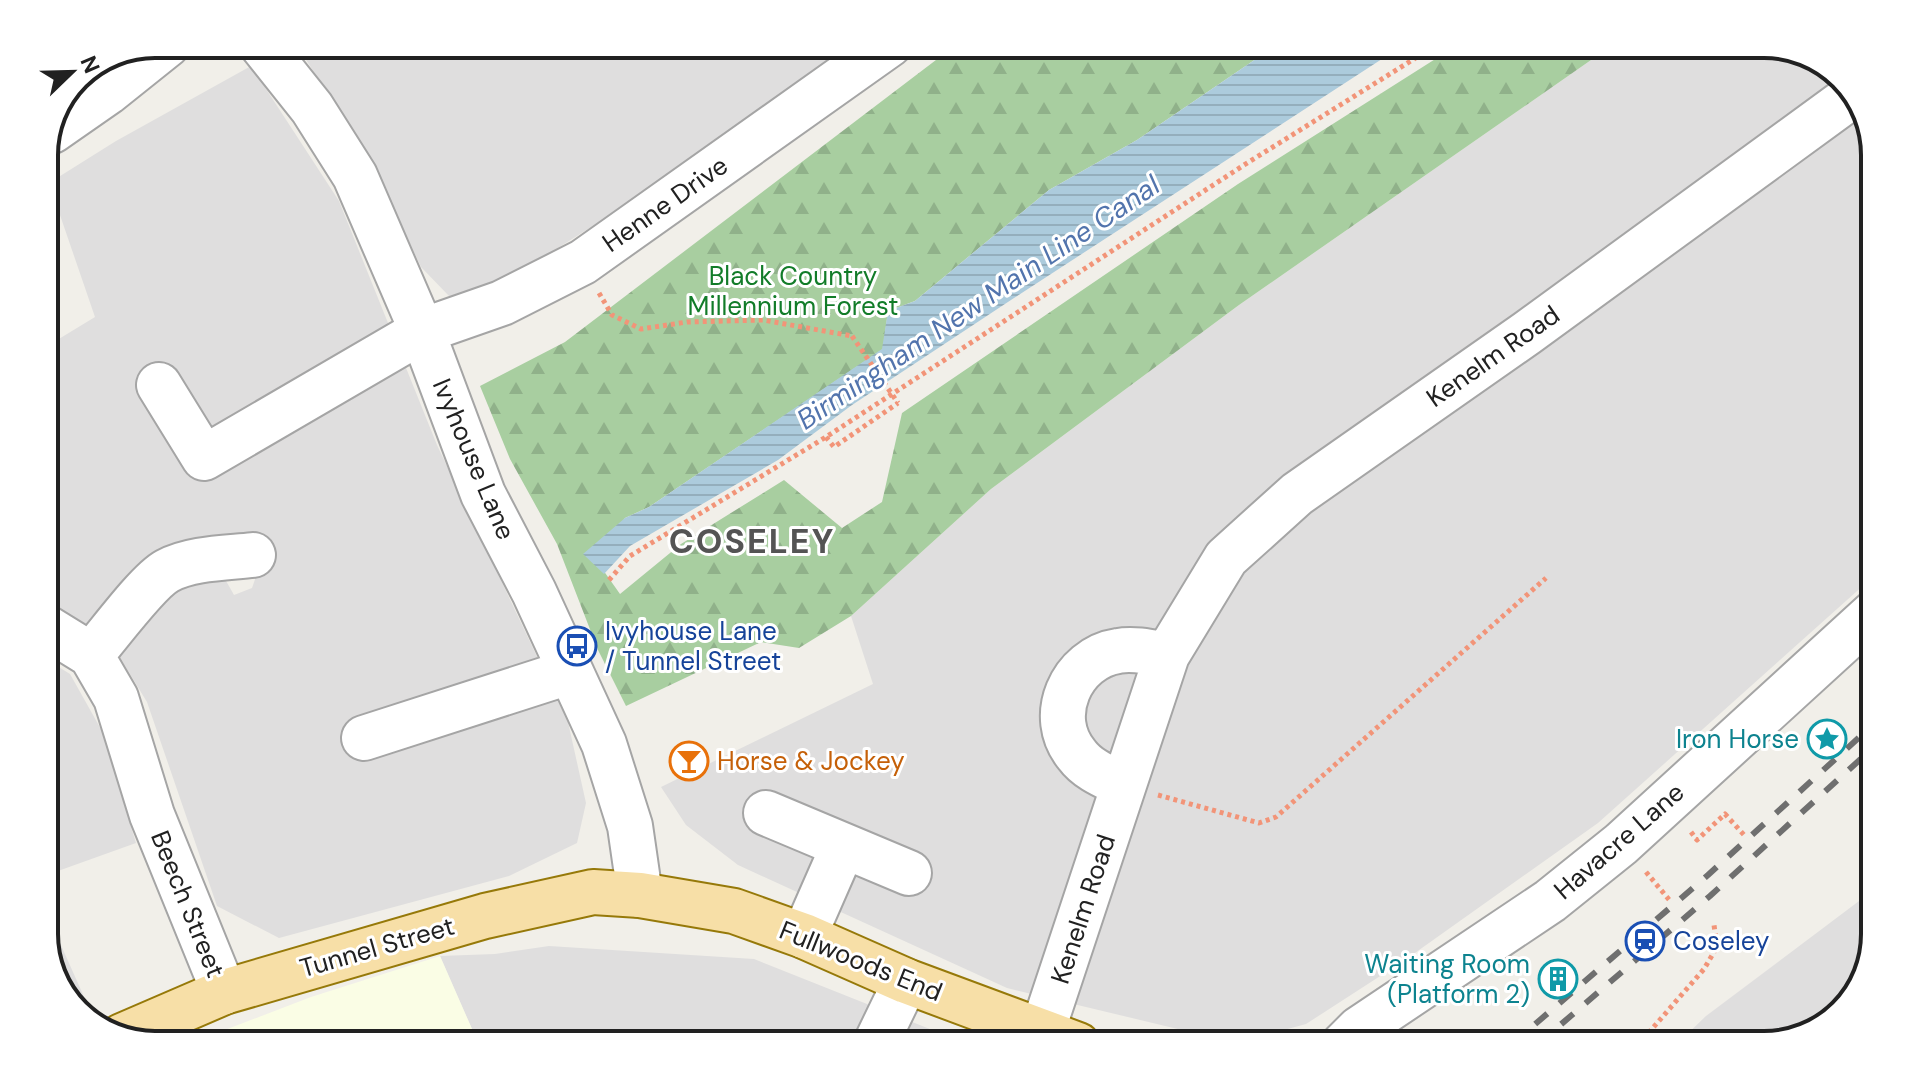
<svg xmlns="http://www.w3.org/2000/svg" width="1919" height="1089" viewBox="0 0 1919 1089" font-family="'DM Sans',sans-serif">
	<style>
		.residential { fill: #dfdede }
		.education { fill: #fafde5 }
		.forest { fill: url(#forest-firs) }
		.water { fill: url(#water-rules) }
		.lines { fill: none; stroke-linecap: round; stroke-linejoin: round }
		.minor-casing { stroke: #a5a5a5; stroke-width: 48 }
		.major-casing { stroke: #967909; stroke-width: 48 }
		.path { stroke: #f29478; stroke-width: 5; stroke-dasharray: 4 4; stroke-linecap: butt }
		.minor { stroke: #fff; stroke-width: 44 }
		.major { stroke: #f7dfa7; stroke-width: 44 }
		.rail { stroke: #6f6f6f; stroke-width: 6; stroke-dasharray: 16 16; stroke-linecap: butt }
		.path-bridge { stroke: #f29478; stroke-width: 5; stroke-dasharray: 4 4; stroke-linecap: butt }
		.labels { text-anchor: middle; stroke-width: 6; stroke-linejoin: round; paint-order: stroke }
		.street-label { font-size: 26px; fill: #212121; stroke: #fff }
		.park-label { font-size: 26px; fill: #127c29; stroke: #fff }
		.transit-label { font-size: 26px; fill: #164399; stroke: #fff; text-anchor: start }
		.culture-label { font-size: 26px; fill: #0d838f; stroke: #fff; text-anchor: end }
		.food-label { font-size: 26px; fill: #c56008; stroke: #fff; text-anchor: start }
		.water-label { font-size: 28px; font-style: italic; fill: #5274ad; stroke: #fff }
		.district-label { font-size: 34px; font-weight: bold; letter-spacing: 2px; fill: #545454; stroke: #fff }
		.rim { fill: none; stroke: #212121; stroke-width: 4 }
	</style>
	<defs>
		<pattern id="forest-firs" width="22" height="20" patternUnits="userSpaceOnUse" patternTransform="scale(2)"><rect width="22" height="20" fill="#a8cea0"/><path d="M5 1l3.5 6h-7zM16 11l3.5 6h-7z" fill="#90b18a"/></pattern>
		<pattern id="water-rules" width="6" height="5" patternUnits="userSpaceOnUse" patternTransform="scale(2)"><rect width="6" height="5" fill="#accbdc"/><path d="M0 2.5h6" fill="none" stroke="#94aebc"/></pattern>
	</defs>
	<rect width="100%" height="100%" fill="#f1efe9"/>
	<path class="residential" d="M 296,44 L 848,44 L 694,162 L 485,294 L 449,296 L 421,267 L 373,165 Z
		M 1614,44 L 1764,44 L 1819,59 L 1856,94 L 1875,148 L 1875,575 L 1598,823 L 1405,960 L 1306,1024 L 1236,1043 L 1007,988 L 738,865 L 686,825 L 661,787 L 873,684 L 851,616 L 991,489 L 1239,305 Z
		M 251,66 L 339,201 L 437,445 L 568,722 L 586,803 L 577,843 L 509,876 L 279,938 L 217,906 L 147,702 L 117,653 L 171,580 L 221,572 L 234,595 L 252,588 L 259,568 L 251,541 L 156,561 L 94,637 L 44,605 L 44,348 L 95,317 L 49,183 L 116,141 Z
		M 44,658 L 70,674 L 102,731 L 136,843 L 44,876 Z
		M 1875,889 L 1875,907 L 1860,989 L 1820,1030 L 1764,1045 L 1676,1045 L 1706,1016 Z
		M 44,907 L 93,1017 L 88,1019 L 63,995 L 44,941 Z
		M 549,946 L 754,959 L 970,1045 L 479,1045 L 440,956 L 495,954 Z"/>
	<path class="education" d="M 440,956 L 479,1045 L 186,1045 L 311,997 Z"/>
	<path class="forest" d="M 957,44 L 1278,44 L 1137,140 L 1049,190 L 915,301 L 888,311 L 883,349 L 649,507 L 625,518 L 596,560 L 620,594 L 681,544 L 784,480 L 842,528 L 882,502 L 902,413 L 1238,184 L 1459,44 L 1614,44 L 1239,305 L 991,489 L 851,616 L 799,648 L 761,642 L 626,706 L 598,650 L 557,544 L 510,459 L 480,386 L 565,342 Z"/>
	<path class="water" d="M 1278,44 L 1405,44 L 1014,298 L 852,405 L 778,460 L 630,546 L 604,574 L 583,554 L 625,518 L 649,507 L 882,349 L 888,311 L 915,301 L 1049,190 L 1137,140 Z"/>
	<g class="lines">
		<g class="minor-casing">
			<path id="minor" d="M 261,44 L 312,108 L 355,176 L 422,331 L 483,494 L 534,592 L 604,744 L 630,826 L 640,895
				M 52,131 L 108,92 L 168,44
				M 159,385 L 204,458 L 422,331 L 502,303 L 583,262 L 890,44
				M 44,626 L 91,655 L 116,698 L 152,815 L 224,992
				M 91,655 C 108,636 147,582 167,571 C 191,558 226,558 253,555
				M 364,738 L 569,672
				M 1123,785 C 1107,777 1088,770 1077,755 C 1045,717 1071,658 1118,651 C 1134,648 1151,652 1167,655
				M 766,813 L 909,873
				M 804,936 L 843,847
				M 1042,1032 L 1167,655 L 1226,558 L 1297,494 L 1527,333 L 1856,93
				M 875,1045 L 906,981
				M 1343,1045 L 1359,1029 L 1550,901 L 1621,844 L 1875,612"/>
		</g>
		<g class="major-casing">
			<path id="major" d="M 122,1036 L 224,992 L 485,916 L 593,892 L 640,895 L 734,911 L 804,936 L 906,981 L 1078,1045"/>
		</g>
		<path class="path" d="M 599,293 L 612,315 L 641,329 L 687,322 L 763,320 L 852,336
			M 826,437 L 834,447 L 898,403
			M 609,580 L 630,556 L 826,437 L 1244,165 L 1438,44
			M 1158,795 L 1259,823 L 1276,817 L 1546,578
			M 1691,832 L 1697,840 L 1725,814 L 1745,836
			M 1646,872 L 1671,902
			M 1638,1045 L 1704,969 L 1717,947 L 1714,925"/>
		<use href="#minor" class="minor"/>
		<use href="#major" class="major"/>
		<path class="rail" d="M 1511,1045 L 1708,875 L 1875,723
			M 1537,1045 L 1710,896 L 1875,746"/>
		<path class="path-bridge" d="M 852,336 L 898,403"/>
	</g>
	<defs>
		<g id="bus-ring" transform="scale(2)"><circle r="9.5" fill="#fff" stroke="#1a4fb4" stroke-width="1.5"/><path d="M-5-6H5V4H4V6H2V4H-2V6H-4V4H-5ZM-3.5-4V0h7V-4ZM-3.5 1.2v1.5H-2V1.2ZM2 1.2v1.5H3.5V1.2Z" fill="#1a4fb4"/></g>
		<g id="sight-ring" transform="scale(2)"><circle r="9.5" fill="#fff" stroke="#0f9aa8" stroke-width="1.5"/><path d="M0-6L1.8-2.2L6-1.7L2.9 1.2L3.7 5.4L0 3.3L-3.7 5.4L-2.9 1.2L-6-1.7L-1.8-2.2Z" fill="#0f9aa8"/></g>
		<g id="bar-ring" transform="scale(2)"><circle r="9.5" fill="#fff" stroke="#e8710a" stroke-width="1.5"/><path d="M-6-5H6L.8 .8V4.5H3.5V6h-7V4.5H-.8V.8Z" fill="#e8710a"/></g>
		<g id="station-ring" transform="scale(2)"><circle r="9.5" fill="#fff" stroke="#1a4fb4" stroke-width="1.5"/><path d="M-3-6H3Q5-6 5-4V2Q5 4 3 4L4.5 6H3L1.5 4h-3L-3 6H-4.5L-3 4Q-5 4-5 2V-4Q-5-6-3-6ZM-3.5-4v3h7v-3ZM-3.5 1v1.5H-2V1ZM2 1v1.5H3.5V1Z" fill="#1a4fb4"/></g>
		<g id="building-ring" transform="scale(2)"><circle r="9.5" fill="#fff" stroke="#0f9aa8" stroke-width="1.5"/><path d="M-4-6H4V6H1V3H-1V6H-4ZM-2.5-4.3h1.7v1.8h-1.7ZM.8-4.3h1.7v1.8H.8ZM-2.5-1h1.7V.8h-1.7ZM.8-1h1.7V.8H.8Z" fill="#0f9aa8"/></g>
	</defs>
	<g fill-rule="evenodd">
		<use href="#bus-ring" x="577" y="646"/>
		<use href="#sight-ring" x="1827" y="739"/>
		<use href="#bar-ring" x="689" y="761"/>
		<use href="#station-ring" x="1645" y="941"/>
		<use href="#building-ring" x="1558" y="979"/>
	</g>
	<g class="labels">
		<g class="street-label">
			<text transform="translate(665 204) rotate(-35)" y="9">Henne Drive</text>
			<text transform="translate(1493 356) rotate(-35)" y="9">Kenelm Road</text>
			<text transform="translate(474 459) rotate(67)" y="9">Ivyhouse Lane</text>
			<text transform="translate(1619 841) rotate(-41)" y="9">Havacre Lane</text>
			<text transform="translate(188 904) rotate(68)" y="9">Beech Street</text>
			<text transform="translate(1083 909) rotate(-72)" y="9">Kenelm Road</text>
			<text transform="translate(377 947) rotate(-16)" y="9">Tunnel Street</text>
			<text transform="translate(861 961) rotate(22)" y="9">Fullwoods End</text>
		</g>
		<g class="park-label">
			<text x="793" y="285">Black Country<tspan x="793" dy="30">Millennium Forest</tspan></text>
		</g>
		<g class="transit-label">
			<text x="605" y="640">Ivyhouse Lane<tspan x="605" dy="30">/ Tunnel Street</tspan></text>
			<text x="1673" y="950">Coseley</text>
		</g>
		<g class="culture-label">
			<text x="1799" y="748">Iron Horse</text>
			<text x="1530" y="973">Waiting Room<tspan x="1530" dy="30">(Platform 2)</tspan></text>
		</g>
		<g class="food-label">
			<text x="717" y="770">Horse &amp; Jockey</text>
		</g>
		<g class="water-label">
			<text transform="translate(978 302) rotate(-34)" y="10">Birmingham New Main Line Canal</text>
		</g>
		<g class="district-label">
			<text x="752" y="553">COSELEY</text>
		</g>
	</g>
	<path d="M0 0H1919V1089H0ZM155 58H1764A97 97 0 0 1 1861 155V934A97 97 0 0 1 1764 1031H155A97 97 0 0 1 58 934V155A97 97 0 0 1 155 58Z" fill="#fff" fill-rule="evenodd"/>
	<path class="rim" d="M155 58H1764A97 97 0 0 1 1861 155V934A97 97 0 0 1 1764 1031H155A97 97 0 0 1 58 934V155A97 97 0 0 1 155 58Z"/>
	<g transform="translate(72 72) rotate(67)" stroke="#ffffff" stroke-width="6" paint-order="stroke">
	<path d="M0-6L14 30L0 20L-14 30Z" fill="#212121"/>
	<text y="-12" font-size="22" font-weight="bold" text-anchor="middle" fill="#212121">N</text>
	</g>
</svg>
